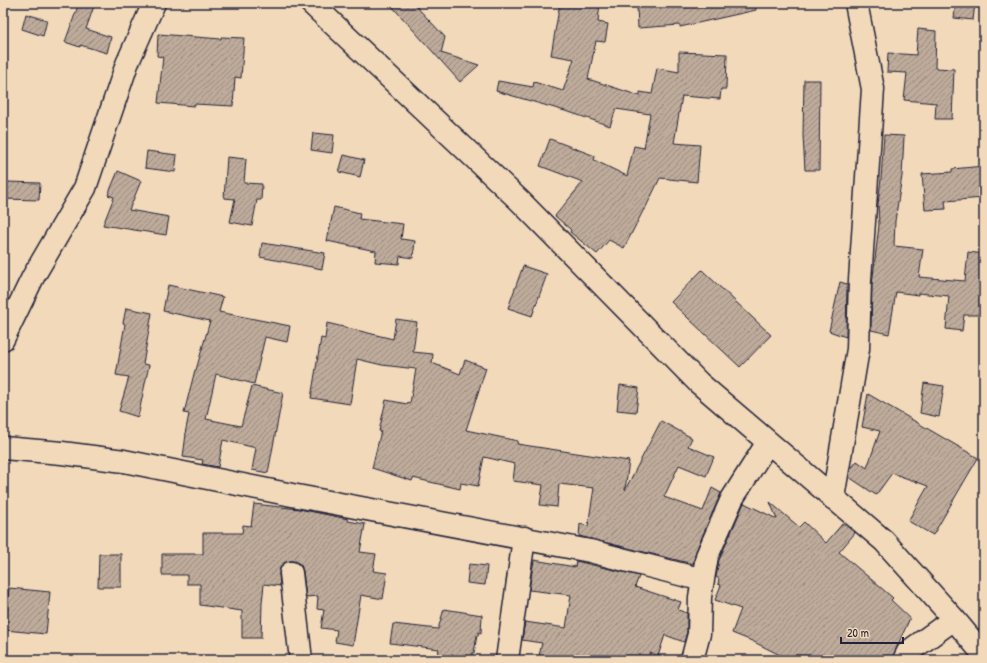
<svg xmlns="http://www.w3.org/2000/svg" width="987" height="663" viewBox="0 0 987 663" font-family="'Patrick Hand',sans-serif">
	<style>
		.building { fill: url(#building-hatch); stroke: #22223b }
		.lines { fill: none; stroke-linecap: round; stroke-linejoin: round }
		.minor-casing { stroke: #22223b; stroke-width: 25 }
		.minor { stroke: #f1d9b9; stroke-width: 22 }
	</style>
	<defs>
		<pattern id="building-hatch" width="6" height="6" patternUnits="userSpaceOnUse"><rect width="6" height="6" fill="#beab9a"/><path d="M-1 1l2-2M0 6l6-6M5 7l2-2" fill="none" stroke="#9a8b7f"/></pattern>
	</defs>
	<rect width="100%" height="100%" fill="#f1d9b9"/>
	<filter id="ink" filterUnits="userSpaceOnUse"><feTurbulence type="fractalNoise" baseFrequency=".025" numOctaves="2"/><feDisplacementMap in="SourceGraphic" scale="8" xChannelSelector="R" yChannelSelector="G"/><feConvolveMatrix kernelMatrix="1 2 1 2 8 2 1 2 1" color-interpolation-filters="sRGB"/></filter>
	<g filter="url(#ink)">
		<path class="building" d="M 79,3 L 95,3 L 86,29 L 111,37 L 107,53 L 80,45 L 80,47 L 65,42 Z
			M 389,3 L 413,3 L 445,37 L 441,53 L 479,65 L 460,82 Z
			M 560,3 L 600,3 L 598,22 L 608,24 L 605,42 L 596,41 L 588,79 L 640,96 L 640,92 L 652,94 L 657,68 L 679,72 L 679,52 L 727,54 L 726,89 L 721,89 L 720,99 L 682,96 L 674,143 L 700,145 L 697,182 L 660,178 L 645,209 L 644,209 L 624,248 L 609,240 L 597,254 L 570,232 L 571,230 L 555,216 L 583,182 L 540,166 L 550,139 L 595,156 L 594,160 L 627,176 L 634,146 L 644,148 L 650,114 L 616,109 L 610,126 L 572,113 L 496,91 L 498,81 L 533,87 L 534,82 L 563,91 L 574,59 L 551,55 Z
			M 685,3 L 685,7 L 703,3 L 755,3 L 756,10 L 680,27 L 680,25 L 638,28 L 637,6 Z
			M 956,3 L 975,3 L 973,20 L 954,18 Z
			M 26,14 L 47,20 L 43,36 L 22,29 Z
			M 918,29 L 936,31 L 935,68 L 954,69 L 952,119 L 935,119 L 936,103 L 904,100 L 907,73 L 887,72 L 888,53 L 916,55 Z
			M 158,34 L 221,39 L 221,37 L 244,38 L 241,78 L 235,77 L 233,106 L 194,104 L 194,106 L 158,103 L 163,57 L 157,56 Z
			M 804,80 L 820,80 L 819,170 L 805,170 L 803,136 Z
			M 313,133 L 334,135 L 332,153 L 311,150 Z
			M 884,135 L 904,136 L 902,176 L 895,221 L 894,246 L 923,249 L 919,277 L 965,281 L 968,252 L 984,254 L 979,315 L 964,315 L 962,331 L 946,329 L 949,296 L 918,293 L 918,295 L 896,292 L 889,334 L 871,330 L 872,285 L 879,225 L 878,204 L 881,179 Z
			M 147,151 L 177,155 L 175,172 L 145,168 Z
			M 344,155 L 364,160 L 360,177 L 339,172 Z
			M 227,157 L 246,159 L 244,183 L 262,184 L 261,200 L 257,200 L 252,226 L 230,222 L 235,199 L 224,198 Z
			M 984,166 L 984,198 L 945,201 L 946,209 L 925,210 L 922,174 L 952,172 L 952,169 Z
			M 118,171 L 141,181 L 129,210 L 169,217 L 166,235 L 103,225 L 114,197 L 108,195 Z
			M 7,182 L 40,183 L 39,200 L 3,199 L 3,183 L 7,183 Z
			M 334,207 L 360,213 L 359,219 L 403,224 L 401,239 L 415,241 L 413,258 L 400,256 L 399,264 L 375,262 L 376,251 L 327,241 Z
			M 262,243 L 325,253 L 322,269 L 260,257 Z
			M 523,266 L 547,274 L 532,316 L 508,308 Z
			M 702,270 L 771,335 L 740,367 L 671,302 Z
			M 840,282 L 847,284 L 846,337 L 829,331 Z
			M 168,285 L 223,297 L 219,312 L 290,326 L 287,342 L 265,337 L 254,384 L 216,374 L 206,419 L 241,426 L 252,386 L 283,393 L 268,473 L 252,470 L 256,448 L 223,440 L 218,467 L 202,464 L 203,460 L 183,457 L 186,434 L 185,434 L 189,414 L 184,413 L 195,370 L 196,370 L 210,321 L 163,311 Z
			M 126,308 L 152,313 L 143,364 L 149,365 L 138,417 L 119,411 L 129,377 L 116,375 L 125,324 L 123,323 Z
			M 396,319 L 417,322 L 413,352 L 433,354 L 432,363 L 460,374 L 465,360 L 486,368 L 466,430 L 518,441 L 517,444 L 629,461 L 625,490 L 661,421 L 692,438 L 688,446 L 714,457 L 706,476 L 679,465 L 664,497 L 703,511 L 712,488 L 721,493 L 696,551 L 693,564 L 579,536 L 580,524 L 588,526 L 594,488 L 559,484 L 557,507 L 540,505 L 543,485 L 513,481 L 515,464 L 484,457 L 478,486 L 461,483 L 460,489 L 413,478 L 412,481 L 372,468 L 381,431 L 379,431 L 386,400 L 407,404 L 408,402 L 410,403 L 416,369 L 382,365 L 357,359 L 350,404 L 311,398 L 321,338 L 325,339 L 327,323 L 393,339 Z
			M 924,383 L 944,386 L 939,417 L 920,413 Z
			M 620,385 L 639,388 L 636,412 L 617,410 Z
			M 868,394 L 978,458 L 933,535 L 908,521 L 928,486 L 892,473 L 876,495 L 849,477 L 850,470 L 857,461 L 867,468 L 880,431 L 862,427 Z
			M 770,502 L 799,527 L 804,522 L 826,543 L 843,523 L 855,533 L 839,552 L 893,598 L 891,600 L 910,618 L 891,660 L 790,660 L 752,641 L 732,633 L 741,609 L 715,600 L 721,585 L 718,584 L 719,579 L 716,577 L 719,560 L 744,503 L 777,519 Z
			M 254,504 L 299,509 L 348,519 L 348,521 L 365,524 L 360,552 L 376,554 L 373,571 L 387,573 L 383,599 L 361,595 L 353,645 L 335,642 L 337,630 L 321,628 L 324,610 L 317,609 L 318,596 L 306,597 L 303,571 L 301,565 L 296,561 L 290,561 L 284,563 L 280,568 L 279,574 L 280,586 L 264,584 L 262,603 L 261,638 L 242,638 L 242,611 L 200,605 L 200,584 L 187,584 L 187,575 L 162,575 L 162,554 L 203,554 L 203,533 L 242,533 L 243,525 L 251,526 Z
			M 99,554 L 121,554 L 121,587 L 98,587 Z
			M 534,560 L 575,567 L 576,561 L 639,576 L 635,587 L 681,602 L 678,610 L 687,613 L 687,632 L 684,642 L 665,635 L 658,656 L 650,653 L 649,660 L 538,660 L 542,643 L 522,640 L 525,622 L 566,628 L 571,595 L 529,590 Z
			M 469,564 L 487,566 L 485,585 L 467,583 Z
			M 9,588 L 50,592 L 46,634 L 5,630 Z
			M 444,609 L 482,615 L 481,633 L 479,632 L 478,635 L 477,635 L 474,653 L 472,653 L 472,660 L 437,660 L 439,649 L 390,643 L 393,624 L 438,629 Z"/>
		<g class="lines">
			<g class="minor-casing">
				<path id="minor" d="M 311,3 L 520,201 L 699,383 L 884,541 L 954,619 L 984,655
					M 3,339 L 33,277 L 85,188 L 127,64 L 154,3
					M 3,448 L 62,453 L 124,461 L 297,496 L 590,551 L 703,580
					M 833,498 L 858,349 L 860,280 L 873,89 L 856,3
					M 291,573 L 301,660
					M 507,660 L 524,538
					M 692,660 L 699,634 L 700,597 L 707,556 L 732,499 L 768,442
					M 904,660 L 908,652 L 954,619"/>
			</g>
			<use href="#minor" class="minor"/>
		</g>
	</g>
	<rect width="987" height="663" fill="none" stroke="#f1d9b9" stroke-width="16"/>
	<rect x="8" y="8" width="971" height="647" fill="none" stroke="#22223b" stroke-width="1.5" filter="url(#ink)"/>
	<path d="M841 637v6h62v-6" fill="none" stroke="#22223b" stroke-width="2"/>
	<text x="847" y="637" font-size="12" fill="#22223b" stroke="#f1d9b9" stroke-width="3" paint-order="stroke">20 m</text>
</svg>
